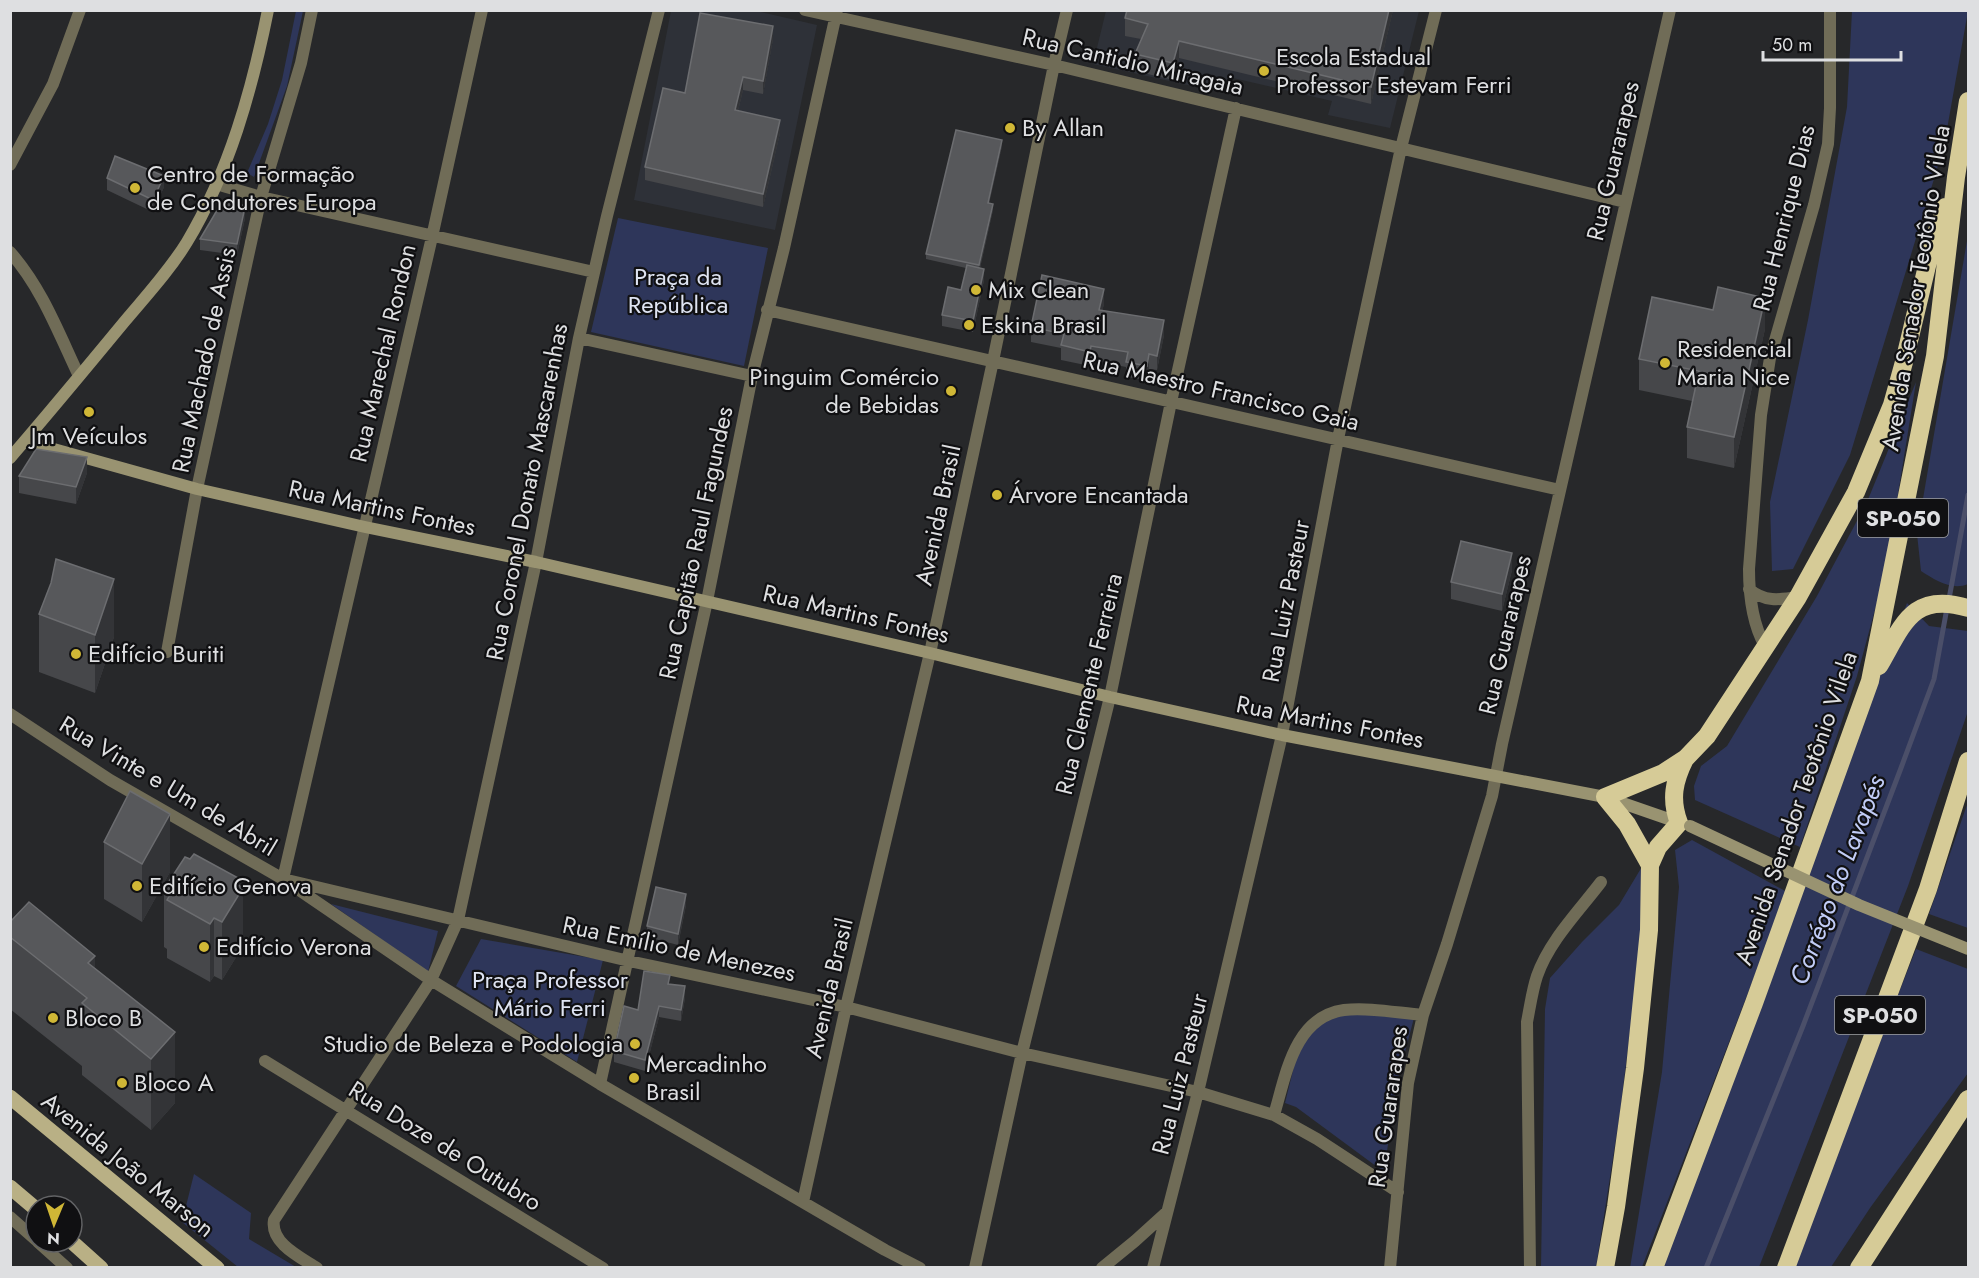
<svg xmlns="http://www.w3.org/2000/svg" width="1979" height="1278" viewBox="0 0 1979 1278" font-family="Jost,sans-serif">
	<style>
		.built { fill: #2e3138 }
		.green { fill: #2e365a }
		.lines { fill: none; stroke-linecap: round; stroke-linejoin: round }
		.stream { stroke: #4b4f69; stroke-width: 5 }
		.street { stroke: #706c57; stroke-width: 12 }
		.secondary { stroke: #999371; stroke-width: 12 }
		.primary { stroke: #b9b085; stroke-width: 15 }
		.highway { stroke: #d6cb97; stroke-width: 18 }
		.secondary-bridge { stroke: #999371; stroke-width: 12 }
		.wall { fill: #46474a }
		.shaded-wall { fill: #333437 }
		.building { fill: #57585b; stroke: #6c6d70; stroke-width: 1.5 }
		.poi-dot { fill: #d0b736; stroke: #101012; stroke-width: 2 }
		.labels { text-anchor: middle; stroke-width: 4.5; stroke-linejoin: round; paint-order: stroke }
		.shield { fill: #101012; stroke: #a0a1a3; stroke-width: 1.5 }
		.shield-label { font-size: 22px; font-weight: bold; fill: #dedfe1 }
		.poi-label { font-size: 24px; fill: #dedfe1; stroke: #101012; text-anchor: start }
		.street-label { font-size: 24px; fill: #dedfe1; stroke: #101012 }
		.park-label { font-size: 24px; fill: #dfe4f2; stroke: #101012 }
		.water-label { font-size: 26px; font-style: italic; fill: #c1ccf6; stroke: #101012 }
	</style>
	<rect width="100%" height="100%" fill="#27282a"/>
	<path class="built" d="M 671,11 L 757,11 L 817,25 L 775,230 L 634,200 Z
		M 1106,11 L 1419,11 L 1390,128 L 1328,115 L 1332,101 L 1233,78 L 1228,94 L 1093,64 Z"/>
	<path class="green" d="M 296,11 L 303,11 L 287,86 L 254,177 L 247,173 L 268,124 L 282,80 Z
		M 1852,11 L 1968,11 L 1944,146 L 1850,455 L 1793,569 L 1772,571 L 1770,502 L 1808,320 L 1847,107 Z
		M 618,218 L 768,248 L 744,366 L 591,332 Z
		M 1968,235 L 1968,584 C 1952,591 1935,580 1921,571 L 1917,534 Z
		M 1916,382 L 1886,569 L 1857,676 L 1800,847 L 1695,800 L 1694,786 L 1701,766 L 1727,746 L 1817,596 L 1867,502 Z
		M 1907,603 L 1929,626 L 1968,631 L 1968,711 L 1908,886 L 1759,1267 L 1660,1268 Z
		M 1968,802 L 1968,928 L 1929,914 Z
		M 1692,840 L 1787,892 L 1642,1267 L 1630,1268 L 1662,1072 L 1679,887 L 1675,850 Z
		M 1643,865 L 1640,949 L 1620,1113 L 1596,1267 L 1541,1268 L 1545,1009 L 1550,978 L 1582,942 L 1619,905 Z
		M 331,904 L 438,931 L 428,972 Z
		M 481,939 L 603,960 L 577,1062 L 456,986 Z
		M 1916,949 L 1968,969 L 1968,1073 L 1870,1208 L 1831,1267 L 1791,1268 Z
		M 1342,1013 L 1414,1018 L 1397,1082 L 1384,1172 L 1296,1107 L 1285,1103 L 1298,1050 L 1313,1027 Z
		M 194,1174 L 251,1213 L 249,1239 L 296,1267 L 238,1267 L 182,1222 Z"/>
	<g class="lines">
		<path class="stream" d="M 1949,599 L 1968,495
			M 1706,1268 L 1803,1026 L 1901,768 L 1934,679 L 1947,608"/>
		<path class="street" d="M 805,10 L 1054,65 L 1625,202
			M 10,165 L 53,84 L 80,10
			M 216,184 L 261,197 L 594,272
			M 10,252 C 42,288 59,334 79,376
			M 767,310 L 1560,490
			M 579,338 L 752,376
			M 1749,589 C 1764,602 1779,600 1798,597
			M 1765,646 C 1752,623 1749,596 1749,569 L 1761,415 L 1770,358 L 1814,205 L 1828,144 L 1830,108 L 1830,10
			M 167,652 L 197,489 L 261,197 L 301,63 L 312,10
			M 10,714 L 110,780 L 283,879 L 431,980 L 600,1084 L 885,1250 L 920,1268
			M 283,879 L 629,961 L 846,1007 L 1022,1053 L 1198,1092 L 1274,1115 L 1317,1139 L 1398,1192
			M 283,879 L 432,237 L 482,10
			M 265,1061 L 603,1268
			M 600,1084 L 707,601 L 752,376 L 784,248 L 837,10
			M 1274,1115 C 1286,1075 1294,1017 1344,1010 C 1369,1007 1398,1013 1423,1015
			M 803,1202 L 846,1007 L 930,653 L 993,361 L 1054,65 L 1067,10
			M 10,1217 L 36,1240
			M 38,1242 L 67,1268
			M 317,1268 C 300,1257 270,1243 274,1220 L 431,980 L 458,920 L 536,562 L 579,338 L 607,216 L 659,10
			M 975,1268 L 1022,1053 L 1110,697 L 1171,402 L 1236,108
			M 1102,1268 L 1135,1241 L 1167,1212
			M 1153,1268 L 1198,1092 L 1282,735 L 1338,439 L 1401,148 L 1436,10
			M 1390,1268 L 1408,1083 L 1423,1015 L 1447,944 L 1492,796 L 1502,744 L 1670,10
			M 1530,1268 L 1527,1022 C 1530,1007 1532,991 1537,976 C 1549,941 1579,911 1601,882"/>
		<path class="secondary" d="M 25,441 L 197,489 L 365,527 L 536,562 L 930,653 L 1110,697 L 1282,735 L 1605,797 L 1683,824
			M 10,458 C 49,413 87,367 125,321 C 146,296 170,270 187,242 C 229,172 252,90 268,10"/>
		<path class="primary" d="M 10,1097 L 217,1268
			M 10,1187 L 36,1209
			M 72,1242 L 101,1268"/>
		<path class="highway" d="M 1879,666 C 1903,625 1912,591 1968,608
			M 1650,865 L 1627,824 L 1605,797 L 1663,773 L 1686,758 L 1707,736 L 1798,597 L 1856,492 L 1892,405 L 1904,362 L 1932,245 L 1945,207
			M 1605,1268 L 1616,1207 L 1635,1068 L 1649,930 L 1650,865 L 1658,847 L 1679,823 C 1670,799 1674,781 1685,759
			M 1654,1268 L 1754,1003 L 1870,681 L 1935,356 L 1956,177 L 1968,101
			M 1786,1268 L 1928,889 L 1968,761
			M 1859,1268 L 1968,1099"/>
		<path class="secondary-bridge" d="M 1690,826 L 1859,905 L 1968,949"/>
	</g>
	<path class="wall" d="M 1393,10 L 1371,104 L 1179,58 L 1173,80 L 1135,71 L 1135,54 L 1141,39 L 1125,36 L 1125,18 Z
		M 773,39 L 763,94 L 743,90 L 738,111 L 780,133 L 763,207 L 645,180 L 645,167 L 685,93 Z
		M 1002,146 L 989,203 L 993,210 L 980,268 L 984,280 L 973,332 L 942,326 L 942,315 L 961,290 L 966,268 L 926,259 L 926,254 Z
		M 107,178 L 164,187 L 153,212 L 107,190 Z
		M 245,218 L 237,255 L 200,250 L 200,239 Z
		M 1104,304 L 1102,311 L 1164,335 L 1157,370 L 1149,369 L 1147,380 L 1126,377 L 1126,367 L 1091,360 L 1090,366 L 1061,360 L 1061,348 L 1031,342 L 1031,327 Z
		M 1765,329 L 1734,468 L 1687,458 L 1687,427 L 1692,401 L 1639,390 L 1639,359 Z
		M 87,473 L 76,504 L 19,493 L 19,476 Z
		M 1512,570 L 1502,611 L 1451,599 L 1451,582 Z
		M 39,614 L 114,637 L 95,693 L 39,672 Z
		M 104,842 L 170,872 L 142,922 L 104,899 Z
		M 190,859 L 240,887 L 243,946 L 222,980 L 214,976 L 210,982 L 167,958 L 167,949 L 164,947 L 164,889 Z
		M 686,905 L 678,945 L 647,937 L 647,926 Z
		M 10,922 L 95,968 L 175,1032 L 175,1103 L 151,1130 L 82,1075 L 82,1066 L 10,1009 Z
		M 670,984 L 685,998 L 681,1021 L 659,1017 L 645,1071 L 614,1062 L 614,1051 L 638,1010 Z"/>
	<path class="shaded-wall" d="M 1389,10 L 1393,10 L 1371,104 L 1371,87 Z
		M 773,26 L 773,39 L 763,94 L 763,81 Z
		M 1179,41 L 1179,58 L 1173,80 L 1173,63 Z
		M 743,77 L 743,90 L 735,123 L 735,110 Z
		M 780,120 L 780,133 L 763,207 L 763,194 Z
		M 1002,140 L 1002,146 L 988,209 L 988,203 Z
		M 164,176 L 164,187 L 153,212 L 153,200 Z
		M 993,204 L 993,210 L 979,270 L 979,265 Z
		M 245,207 L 245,218 L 237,255 L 237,244 Z
		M 984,269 L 984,280 L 973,332 L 973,321 Z
		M 1104,289 L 1104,304 L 1099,325 L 1099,310 Z
		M 1765,298 L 1765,329 L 1734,468 L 1734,437 Z
		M 1164,320 L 1164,335 L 1157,370 L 1157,356 Z
		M 1091,346 L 1091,360 L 1090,366 L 1090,352 Z
		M 1149,354 L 1149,369 L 1147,380 L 1147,366 Z
		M 87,457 L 87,473 L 76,504 L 76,487 Z
		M 1512,553 L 1512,570 L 1502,611 L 1502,594 Z
		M 114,579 L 114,637 L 95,693 L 95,635 Z
		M 170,814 L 170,872 L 142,922 L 142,864 Z
		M 240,879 L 240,893 L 243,888 L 243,946 L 222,980 L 222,922 L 237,884 Z
		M 686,894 L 686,905 L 678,945 L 678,934 Z
		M 214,918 L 214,976 L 210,982 L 210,924 Z
		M 95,956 L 95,1014 L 88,963 Z
		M 685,986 L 685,998 L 681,1021 L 681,1010 Z
		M 659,1006 L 659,1017 L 645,1071 L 645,1060 Z
		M 175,1032 L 175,1103 L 151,1130 L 151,1059 Z"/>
	<path class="building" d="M 1127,10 L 1389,10 L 1371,87 L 1179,41 L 1173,63 L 1135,54 L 1148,24 L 1125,18 Z
		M 700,13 L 773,26 L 763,81 L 743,77 L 735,110 L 780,120 L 763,194 L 645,167 L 663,88 L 685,93 Z
		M 956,130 L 1002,140 L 988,203 L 993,204 L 979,265 L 926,254 Z
		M 115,156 L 164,176 L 153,200 L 107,178 Z
		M 228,201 L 238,202 L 245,207 L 237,244 L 200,239 L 216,212 L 223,204 Z
		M 967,265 L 984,269 L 973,321 L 942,315 L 948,287 L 961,290 Z
		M 1042,275 L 1104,289 L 1099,310 L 1164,320 L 1157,356 L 1149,354 L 1147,366 L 1126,362 L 1128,352 L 1091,346 L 1090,352 L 1061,345 L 1064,334 L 1031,327 Z
		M 1718,287 L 1765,298 L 1734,437 L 1687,427 L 1699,371 L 1639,359 L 1652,297 L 1713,310 Z
		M 36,449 L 87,457 L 76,487 L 19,476 Z
		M 1461,541 L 1512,553 L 1502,594 L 1451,582 Z
		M 56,559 L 114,579 L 95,635 L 39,614 L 51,583 Z
		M 130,791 L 170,814 L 142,864 L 104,842 Z
		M 194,854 L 240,879 L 237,884 L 243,888 L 222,922 L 214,918 L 210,924 L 167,900 L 171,893 L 164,889 L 185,857 L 190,859 Z
		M 656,887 L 686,894 L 678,934 L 647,926 Z
		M 29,902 L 95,956 L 88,963 L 175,1032 L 151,1059 L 82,1003 L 87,998 L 10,937 L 10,922 Z
		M 644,971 L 670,975 L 668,984 L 685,986 L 681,1010 L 659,1006 L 645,1060 L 614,1051 L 624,1006 L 638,1010 Z"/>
	<g class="poi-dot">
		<circle cx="1264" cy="71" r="6"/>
		<circle cx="1010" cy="128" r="6"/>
		<circle cx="135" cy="188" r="6"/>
		<circle cx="976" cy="290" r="6"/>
		<circle cx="969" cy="325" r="6"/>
		<circle cx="1665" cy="363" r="6"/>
		<circle cx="951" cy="391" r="6"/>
		<circle cx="89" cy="412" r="6"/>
		<circle cx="997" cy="495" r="6"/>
		<circle cx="76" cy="654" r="6"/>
		<circle cx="137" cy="886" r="6"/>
		<circle cx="204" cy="947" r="6"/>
		<circle cx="53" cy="1018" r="6"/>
		<circle cx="635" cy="1044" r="6"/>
		<circle cx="634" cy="1078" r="6"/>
		<circle cx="122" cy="1083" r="6"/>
	</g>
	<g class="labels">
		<g class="shield">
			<rect x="1858" y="499" width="90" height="38" rx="4.5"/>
			<rect x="1835" y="996" width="90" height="38" rx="4.5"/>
		</g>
		<g class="shield-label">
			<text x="1903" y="526">SP-050</text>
			<text x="1880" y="1023">SP-050</text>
		</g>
		<g class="poi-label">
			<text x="1276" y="65">Escola Estadual<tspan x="1276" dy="28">Professor Estevam Ferri</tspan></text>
			<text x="1022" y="136">By Allan</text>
			<text x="147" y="182">Centro de Formação<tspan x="147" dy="28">de Condutores Europa</tspan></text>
			<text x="988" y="298">Mix Clean</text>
			<text x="981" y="333">Eskina Brasil</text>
			<text x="1677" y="357">Residencial<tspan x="1677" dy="28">Maria Nice</tspan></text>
			<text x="939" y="385" text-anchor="end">Pinguim Comércio<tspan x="939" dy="28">de Bebidas</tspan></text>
			<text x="89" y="444" text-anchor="middle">Jm Veículos</text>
			<text x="1009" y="503">Árvore Encantada</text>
			<text x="88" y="662">Edifício Buriti</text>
			<text x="149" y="894">Edifício Genova</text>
			<text x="216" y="955">Edifício Verona</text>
			<text x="65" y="1026">Bloco B</text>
			<text x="623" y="1052" text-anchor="end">Studio de Beleza e Podologia</text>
			<text x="646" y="1072">Mercadinho<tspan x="646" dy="28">Brasil</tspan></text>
			<text x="134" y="1091">Bloco A</text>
		</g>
		<g class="street-label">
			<text transform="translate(1133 62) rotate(13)" y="8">Rua Cantidio Miragaia</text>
			<text transform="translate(1613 161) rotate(-77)" y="8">Rua Guararapes</text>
			<text transform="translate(1784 218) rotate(-76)" y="8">Rua Henrique Dias</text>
			<text transform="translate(1916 288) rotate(-81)" y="8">Avenida Senador Teotônio Vilela</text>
			<text transform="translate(383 353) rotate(-77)" y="8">Rua Marechal Rondon</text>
			<text transform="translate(204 360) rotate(-78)" y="8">Rua Machado de Assis</text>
			<text transform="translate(1221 391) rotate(13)" y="8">Rua Maestro Francisco Gaia</text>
			<text transform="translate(527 492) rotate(-79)" y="8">Rua Coronel Donato Mascarenhas</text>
			<text transform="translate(382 508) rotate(12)" y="8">Rua Martins Fontes</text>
			<text transform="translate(938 515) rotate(-78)" y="8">Avenida Brasil</text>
			<text transform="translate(696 543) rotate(-78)" y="8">Rua Capitão Raul Fagundes</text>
			<text transform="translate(1286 601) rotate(-79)" y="8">Rua Luiz Pasteur</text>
			<text transform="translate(856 614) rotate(13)" y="8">Rua Martins Fontes</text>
			<text transform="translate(1505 635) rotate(-77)" y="8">Rua Guararapes</text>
			<text transform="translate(1089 684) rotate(-77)" y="8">Rua Clemente Ferreira</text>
			<text transform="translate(1330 722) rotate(11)" y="8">Rua Martins Fontes</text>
			<text transform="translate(168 786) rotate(31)" y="8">Rua Vinte e Um de Abril</text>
			<text transform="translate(1796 808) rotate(-71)" y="8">Avenida Senador Teotônio Vilela</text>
			<text transform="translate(679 949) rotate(12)" y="8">Rua Emílio de Menezes</text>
			<text transform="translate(829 988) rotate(-77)" y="8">Avenida Brasil</text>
			<text transform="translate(1180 1074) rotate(-76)" y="8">Rua Luiz Pasteur</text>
			<text transform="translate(1388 1107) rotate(-82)" y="8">Rua Guararapes</text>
			<text transform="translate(445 1146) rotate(32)" y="8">Rua Doze de Outubro</text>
			<text transform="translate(128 1165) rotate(39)" y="8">Avenida João Marson</text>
		</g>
		<g class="park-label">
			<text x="678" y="285">Praça da<tspan x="678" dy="28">República</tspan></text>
			<text x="550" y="988">Praça Professor<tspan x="550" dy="28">Mário Ferri</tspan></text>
		</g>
		<g class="water-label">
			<text transform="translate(1837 880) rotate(-69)" y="9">Corrégo do Lavapés</text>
		</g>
	</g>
	<rect width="1979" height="1278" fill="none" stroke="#dedfe1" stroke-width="24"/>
	<g transform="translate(54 1224) rotate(182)"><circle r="28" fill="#101012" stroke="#626365" stroke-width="1.5"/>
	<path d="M0-4.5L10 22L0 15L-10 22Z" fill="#d0b736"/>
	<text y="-9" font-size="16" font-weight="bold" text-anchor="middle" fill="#dedfe1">N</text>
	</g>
	<path d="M1763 51v9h138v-9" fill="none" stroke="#dedfe1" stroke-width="3"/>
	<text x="1772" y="51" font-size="18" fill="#dedfe1" stroke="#101012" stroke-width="4.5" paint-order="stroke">50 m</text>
</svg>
